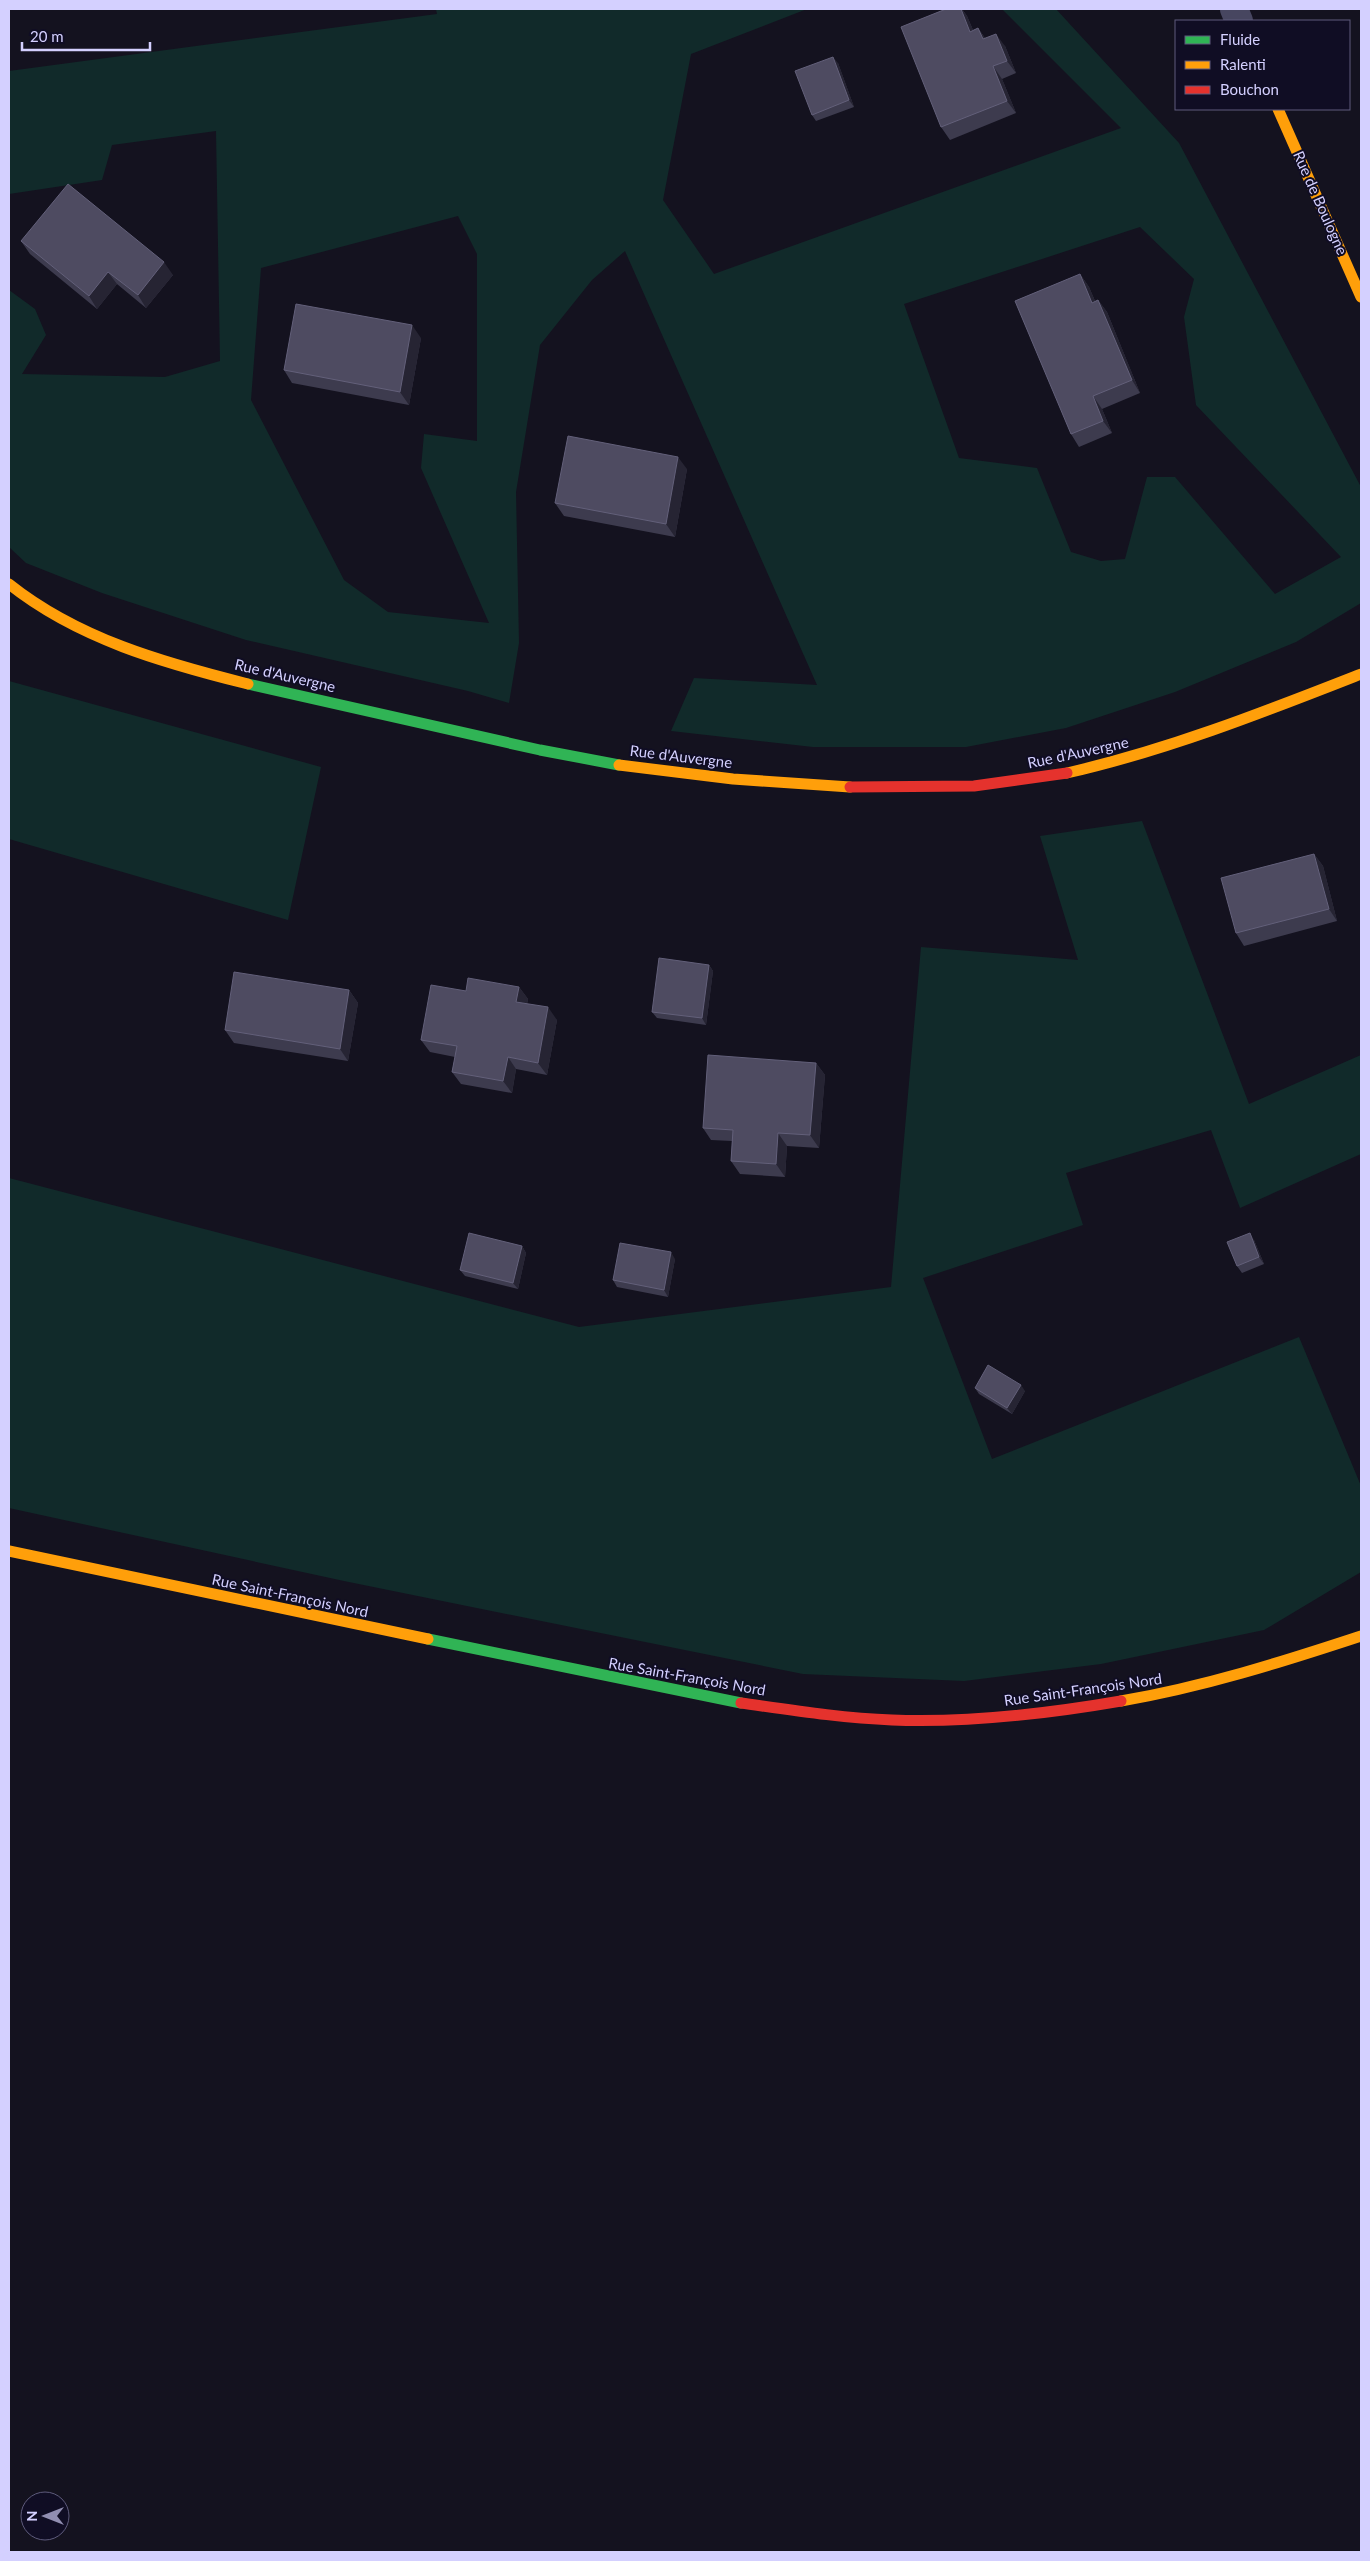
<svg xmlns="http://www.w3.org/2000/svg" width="1370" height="2561" viewBox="0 0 1370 2561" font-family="Lato,sans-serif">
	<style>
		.green { fill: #112a2a; fill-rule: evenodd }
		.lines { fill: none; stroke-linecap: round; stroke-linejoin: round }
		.street { stroke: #474660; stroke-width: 28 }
		.fast { stroke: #30b455; stroke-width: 11 }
		.slow { stroke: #ff9f0a; stroke-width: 11 }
		.jam { stroke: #e5322d; stroke-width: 11 }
		.wall { fill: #3d3b4e }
		.shaded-wall { fill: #262433 }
		.building { fill: #4e4b61; stroke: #63607a }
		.labels { text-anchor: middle; stroke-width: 4; stroke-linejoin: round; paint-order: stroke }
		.street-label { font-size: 15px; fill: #d4d0ff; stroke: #100d24 }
	</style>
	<rect width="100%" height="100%" fill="#14121f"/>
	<path class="green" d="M 436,9 L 807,9 L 691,54 L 663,200 L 714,274 L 1121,128 L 1002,9 L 1056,9 L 1179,143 L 1361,487 L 1361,603 L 1296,642 L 1175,692 L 1066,728 L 966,747 L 813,747 L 671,731 L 694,678 L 817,685 L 625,251 L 592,280 L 540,345 L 516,492 L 519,643 L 509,703 L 468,691 L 246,640 L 102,593 L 26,563 L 9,547 L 9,290 L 35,309 L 46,335 L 22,374 L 165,377 L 220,361 L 216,131 L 112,145 L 102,180 L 9,194 L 9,71 L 437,14 ZM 458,216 L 477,254 L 477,441 L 424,434 L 421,468 L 489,623 L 388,612 L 344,580 L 251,400 L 261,268 ZM 1140,227 L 1194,279 L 1184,317 L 1196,405 L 1341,557 L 1275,594 L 1175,477 L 1147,477 L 1125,559 L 1101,561 L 1071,552 L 1037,468 L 959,458 L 904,304 Z
		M 9,681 L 321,767 L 288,920 L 9,839 Z
		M 1142,821 L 1249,1104 L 1361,1055 L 1361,1154 L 1240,1208 L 1211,1130 L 1066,1173 L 1083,1225 L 923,1278 L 992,1459 L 1299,1337 L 1361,1486 L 1361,1572 L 1264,1630 L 1101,1664 L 964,1681 L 803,1674 L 344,1581 L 9,1508 L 9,1178 L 579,1327 L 891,1287 L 921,947 L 1078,960 L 1040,836 Z"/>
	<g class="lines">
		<path class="street" d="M 1234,9 L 1239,21"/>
		<path class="fast" d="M 248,684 L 540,750 L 619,765
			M 428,1639 L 741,1703"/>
		<path class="slow" d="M 1278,109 L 1361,297
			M 9,584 C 78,639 164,663 248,684
			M 619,765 L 733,779 L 850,787
			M 1067,773 C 1168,750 1264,712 1361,674
			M 9,1551 L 428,1639
			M 1121,1701 C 1203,1687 1282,1662 1361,1636"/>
		<path class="jam" d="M 850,787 L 974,786 L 1067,773
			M 741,1703 C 791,1710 841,1718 892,1720 C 969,1723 1046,1714 1121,1701"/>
	</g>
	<path class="wall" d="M 946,9 L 962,9 L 967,16 L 973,30 L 978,28 L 985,38 L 1005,46 L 1016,73 L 1002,79 L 1016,113 L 950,140 L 941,127 Z
		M 838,63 L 854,107 L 816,121 L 812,115 Z
		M 21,241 L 173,275 L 146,308 L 117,284 L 97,309 L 30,254 Z
		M 1080,274 L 1089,287 L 1095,301 L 1098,300 L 1107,312 L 1140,393 L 1102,409 L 1112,433 L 1079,447 L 1071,434 Z
		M 421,338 L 409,405 L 292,383 L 284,370 Z
		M 687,469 L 675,537 L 564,516 L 555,503 Z
		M 1314,854 L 1323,866 L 1337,921 L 1244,946 L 1236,933 Z
		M 709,965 L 713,971 L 706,1025 L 657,1018 L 652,1012 Z
		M 519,987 L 528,999 L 527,1004 L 557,1020 L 547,1075 L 516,1069 L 512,1093 L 461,1084 L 452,1072 L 455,1057 L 430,1052 L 421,1040 Z
		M 349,990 L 358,1003 L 348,1061 L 234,1043 L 225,1030 Z
		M 816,1063 L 825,1075 L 819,1148 L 787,1146 L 785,1177 L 740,1174 L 731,1161 L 732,1141 L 711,1140 L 703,1128 Z
		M 1254,1240 L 1264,1264 L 1242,1273 L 1237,1266 Z
		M 522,1246 L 526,1253 L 518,1289 L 465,1276 L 460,1270 Z
		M 675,1259 L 668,1297 L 617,1287 L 613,1280 Z
		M 975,1388 L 1025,1391 L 1012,1414 L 979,1394 Z"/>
	<path class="shaded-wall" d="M 961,9 L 962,9 L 967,16 L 979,44 L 970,32 Z
		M 978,28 L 987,41 L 983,39 Z
		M 996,34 L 1005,46 L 1016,73 L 1007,61 Z
		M 833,57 L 838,63 L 854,107 L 849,100 Z
		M 993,66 L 1002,79 L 1016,113 L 1007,101 Z
		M 164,262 L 173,275 L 146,308 L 138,295 Z
		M 108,272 L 117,284 L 97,309 L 89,296 Z
		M 1080,274 L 1089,287 L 1101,315 L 1092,303 Z
		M 1098,300 L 1107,312 L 1140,393 L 1132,380 Z
		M 412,325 L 421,338 L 409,405 L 400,392 Z
		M 1093,396 L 1102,409 L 1112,433 L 1103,421 Z
		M 678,457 L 687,469 L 675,537 L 666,524 Z
		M 1314,854 L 1323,866 L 1337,921 L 1329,909 Z
		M 709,965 L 713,971 L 706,1025 L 702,1018 Z
		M 519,987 L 528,999 L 525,1014 L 516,1002 Z
		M 349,990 L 358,1003 L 348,1061 L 340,1049 Z
		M 548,1007 L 557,1020 L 547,1075 L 538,1063 Z
		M 508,1057 L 516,1069 L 512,1093 L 503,1081 Z
		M 816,1063 L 825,1075 L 819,1148 L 810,1135 Z
		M 778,1133 L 787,1146 L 785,1177 L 776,1164 Z
		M 1250,1233 L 1254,1240 L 1264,1264 L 1259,1257 Z
		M 522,1246 L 526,1253 L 518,1289 L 513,1283 Z
		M 671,1252 L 675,1259 L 668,1297 L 664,1290 Z
		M 1021,1385 L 1025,1391 L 1012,1414 L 1007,1408 Z"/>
	<path class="building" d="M 946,9 L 961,9 L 970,32 L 978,28 L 983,39 L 996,34 L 1007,61 L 993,66 L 1007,101 L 941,127 L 901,27 Z
		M 833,57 L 849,100 L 812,115 L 795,71 Z
		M 68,184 L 164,262 L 138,295 L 108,272 L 89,296 L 21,241 Z
		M 1080,274 L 1092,303 L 1098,300 L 1132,380 L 1093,396 L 1103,421 L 1071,434 L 1015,301 Z
		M 296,304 L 412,325 L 400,392 L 284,370 Z
		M 568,436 L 678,457 L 666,524 L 555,503 Z
		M 1314,854 L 1329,909 L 1236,933 L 1221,878 Z
		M 659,958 L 709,965 L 702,1018 L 652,1012 Z
		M 234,972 L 349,990 L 340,1049 L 225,1030 Z
		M 468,978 L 519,987 L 516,1002 L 548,1007 L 538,1063 L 508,1057 L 503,1081 L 452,1072 L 457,1046 L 421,1040 L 431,985 L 466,991 Z
		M 708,1055 L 816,1063 L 810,1135 L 778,1133 L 776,1164 L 731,1161 L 733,1130 L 703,1128 Z
		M 469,1233 L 522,1246 L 513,1283 L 460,1270 Z
		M 1250,1233 L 1259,1257 L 1237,1266 L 1227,1242 Z
		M 620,1243 L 671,1252 L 664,1290 L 613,1280 Z
		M 988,1365 L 1021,1385 L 1007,1408 L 975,1388 Z"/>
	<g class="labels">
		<g class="street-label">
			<text transform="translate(1320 203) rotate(66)" y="5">Rue de Boulogne</text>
			<text transform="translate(285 676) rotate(13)" y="5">Rue d'Auvergne</text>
			<text transform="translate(1078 753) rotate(-12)" y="5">Rue d'Auvergne</text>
			<text transform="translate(681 757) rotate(7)" y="5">Rue d'Auvergne</text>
			<text transform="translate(290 1596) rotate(12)" y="5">Rue Saint-François Nord</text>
			<text transform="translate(687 1677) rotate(10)" y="5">Rue Saint-François Nord</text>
			<text transform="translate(1083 1690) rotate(-8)" y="5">Rue Saint-François Nord</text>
		</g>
	</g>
	<rect width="1370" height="2561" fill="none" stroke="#d4d0ff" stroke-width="20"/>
	<rect x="1175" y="20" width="175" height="90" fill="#100d24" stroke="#5e5b7c"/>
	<rect x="1185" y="36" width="25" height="8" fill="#30b455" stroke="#5e5b7c"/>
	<text x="1220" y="45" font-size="15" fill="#d4d0ff">Fluide</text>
	<rect x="1185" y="61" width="25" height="8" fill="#ff9f0a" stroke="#5e5b7c"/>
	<text x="1220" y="70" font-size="15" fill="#d4d0ff">Ralenti</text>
	<rect x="1185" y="86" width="25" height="8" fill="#e5322d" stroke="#5e5b7c"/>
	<text x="1220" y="95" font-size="15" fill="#d4d0ff">Bouchon</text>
	<g transform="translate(45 2516) rotate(270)"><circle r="24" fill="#100d24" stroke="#5e5b7c"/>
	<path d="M0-4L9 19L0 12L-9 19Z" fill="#918eb1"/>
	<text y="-8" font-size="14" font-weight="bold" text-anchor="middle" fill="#d4d0ff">N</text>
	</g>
	<path d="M22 42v8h128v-8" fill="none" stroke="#d4d0ff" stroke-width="2.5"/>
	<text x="30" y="42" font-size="15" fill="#d4d0ff" stroke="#100d24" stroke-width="4" paint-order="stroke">20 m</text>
</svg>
